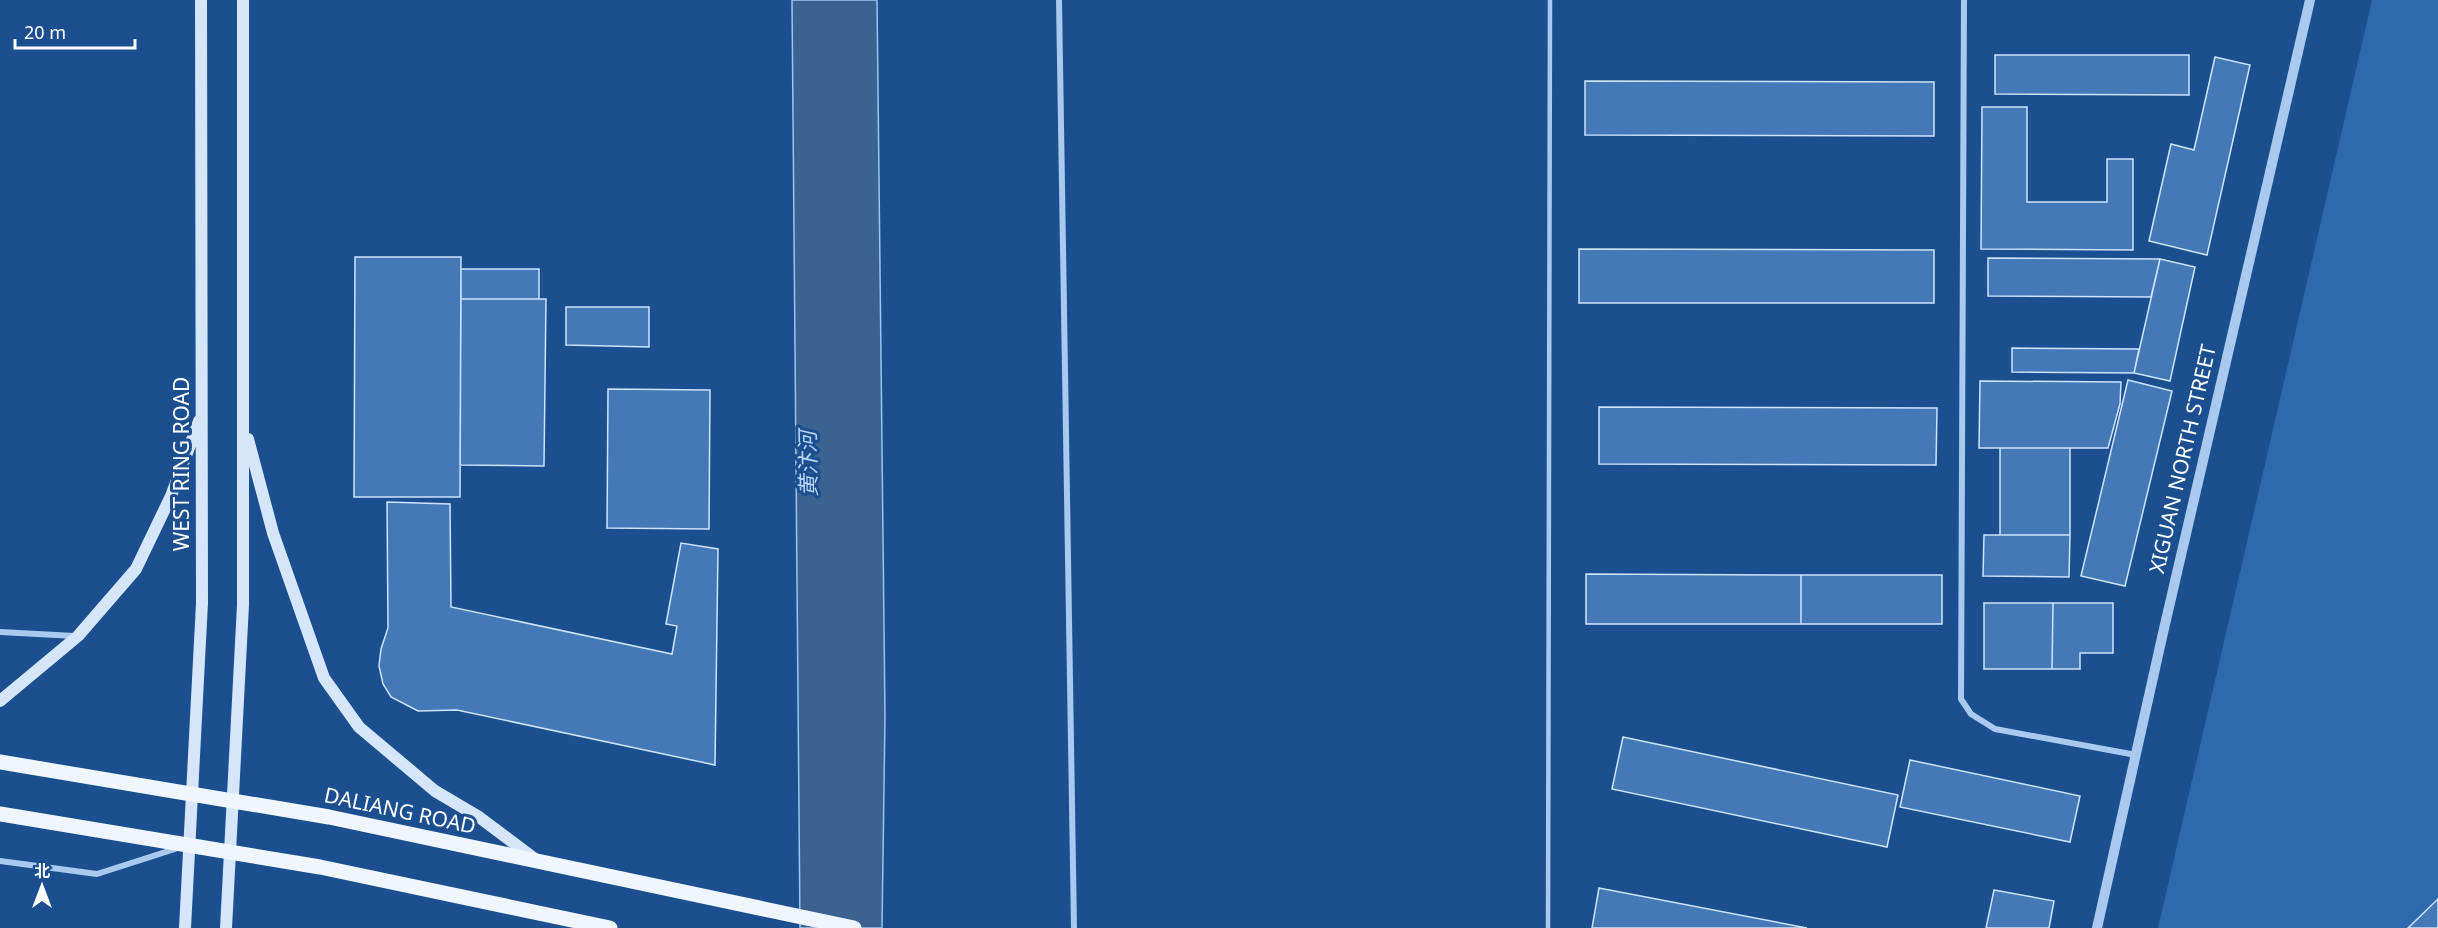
<svg xmlns="http://www.w3.org/2000/svg" width="2438" height="928" viewBox="0 0 2438 928" font-family="'Noto Sans','Noto Sans SC',sans-serif">
	<style>
		.green { fill: #2e69ad }
		.water { fill: #3c6290; stroke: #9cc4f0; stroke-width: 1.5 }
		.building { fill: #4478b7; stroke: #cfe3fa; stroke-width: 1.5 }
		.lines { fill: none; stroke-linecap: round; stroke-linejoin: round }
		.service { stroke: #a9c9ee; stroke-width: 4.5 }
		.minor { stroke: #a9c9ee; stroke-width: 6 }
		.tertiary { stroke: #a9c9ee; stroke-width: 10 }
		.secondary { stroke: #d6e6fa; stroke-width: 12 }
		.primary { stroke: #f0f6ff; stroke-width: 15 }
		.labels { text-anchor: middle; stroke-width: 6; stroke-linejoin: round; paint-order: stroke }
		.street-label { font-size: 21px; fill: #fff; stroke: #1b4f8f }
		.water-label { font-size: 22px; font-style: italic; fill: #b5d3f5; stroke: #1b4f8f }
	</style>
	<rect width="100%" height="100%" fill="#1b4f8f"/>
	<path class="green" d="M 2372,0 L 2438,0 L 2438,928 L 2158,928 Z"/>
	<path class="water" d="M 792,0 L 877,0 L 885,716 L 882,928 L 800,928 Z"/>
	<path class="building" d="M 1995,55 L 2189,55 L 2189,95 L 1995,94 Z
		M 2215,57 L 2250,65 L 2207,255 L 2149,241 L 2171,144 L 2194,150 Z
		M 1585,81 L 1934,82 L 1934,136 L 1585,135 Z
		M 1982,107 L 2027,107 L 2027,202 L 2107,202 L 2107,159 L 2133,159 L 2133,250 L 1981,249 Z
		M 1579,249 L 1934,250 L 1934,303 L 1579,303 Z
		M 355,257 L 461,257 L 460,497 L 354,497 Z
		M 1988,258 L 2160,259 L 2151,297 L 1988,296 Z
		M 2160,259 L 2195,267 L 2170,381 L 2134,373 Z
		M 461,269 L 539,269 L 539,299 L 461,299 Z
		M 461,299 L 546,299 L 544,466 L 460,465 Z
		M 566,307 L 649,307 L 649,347 L 566,345 Z
		M 2012,348 L 2139,349 L 2134,373 L 2012,372 Z
		M 2128,380 L 2172,391 L 2125,586 L 2081,576 Z
		M 1980,381 L 2121,382 L 2120,404 L 2108,448 L 1979,448 Z
		M 608,389 L 710,390 L 709,529 L 607,528 Z
		M 1599,407 L 1937,408 L 1936,465 L 1599,464 Z
		M 2000,448 L 2070,448 L 2070,535 L 2000,535 Z
		M 387,502 L 450,504 L 451,607 L 672,654 L 677,626 L 666,624 L 681,543 L 718,549 L 715,765 L 457,710 L 418,711 L 391,697 L 383,684 L 379,666 L 381,649 L 388,628 Z
		M 1984,535 L 2070,535 L 2069,577 L 1983,576 Z
		M 1586,574 L 1801,575 L 1801,624 L 1586,624 Z
		M 1801,575 L 1942,575 L 1942,624 L 1801,624 Z
		M 1984,603 L 2053,603 L 2052,669 L 1984,669 Z
		M 2053,603 L 2113,603 L 2113,653 L 2080,653 L 2080,669 L 2052,669 Z
		M 1623,737 L 1898,795 L 1887,847 L 1612,789 Z
		M 1910,760 L 2080,796 L 2070,842 L 1900,807 Z
		M 1599,888 L 1807,928 L 1592,928 Z
		M 1994,890 L 2054,901 L 2049,928 L 1986,928 Z
		M 2438,899 L 2438,928 L 2408,928 Z"/>
	<g class="lines">
		<path class="service" d="M 1548,928 L 1550,0"/>
		<path class="minor" d="M 1059,0 L 1074,928
			M 1964,0 L 1961,699 L 1971,714 L 1995,729 L 2136,755
			M 0,632 L 75,636
			M 0,861 L 97,874 L 178,848"/>
		<path class="tertiary" d="M 2097,928 L 2163,633 L 2310,0"/>
		<path class="secondary" d="M 248,439 L 273,533 L 324,678 L 359,727 L 435,791 L 479,817 L 535,859
			M 0,701 L 78,636 L 136,569 L 171,496 L 199,421
			M 185,928 L 202,603 L 201,0
			M 226,928 L 243,605 L 243,0"/>
		<path class="primary" d="M 0,762 L 329,817 L 854,928
			M 0,814 L 320,867 L 610,928"/>
	</g>
	<g class="labels">
		<g class="street-label">
			<text transform="translate(2183 459) rotate(-77)" y="7">XIGUAN NORTH STREET</text>
			<text transform="translate(182 464) rotate(-90)" y="7">WEST RING ROAD</text>
			<text transform="translate(400 811) rotate(12)" y="7">DALIANG ROAD</text>
		</g>
		<g class="water-label">
			<text transform="translate(808 464) rotate(-91)" y="8">黄汴河</text>
		</g>
	</g>
	<g transform="translate(42 886)" stroke="#1b4f8f" stroke-width="4.5" paint-order="stroke">
	<path d="M0-4.5L10 22L0 15L-10 22Z" fill="#ffffff"/>
	<text y="-9" font-size="16" font-weight="bold" text-anchor="middle" fill="#ffffff">北</text>
	</g>
	<path d="M15 39v9h120v-9" fill="none" stroke="#ffffff" stroke-width="3"/>
	<text x="24" y="39" font-size="18" fill="#ffffff" stroke="#1b4f8f" stroke-width="4.5" paint-order="stroke">20 m</text>
</svg>
